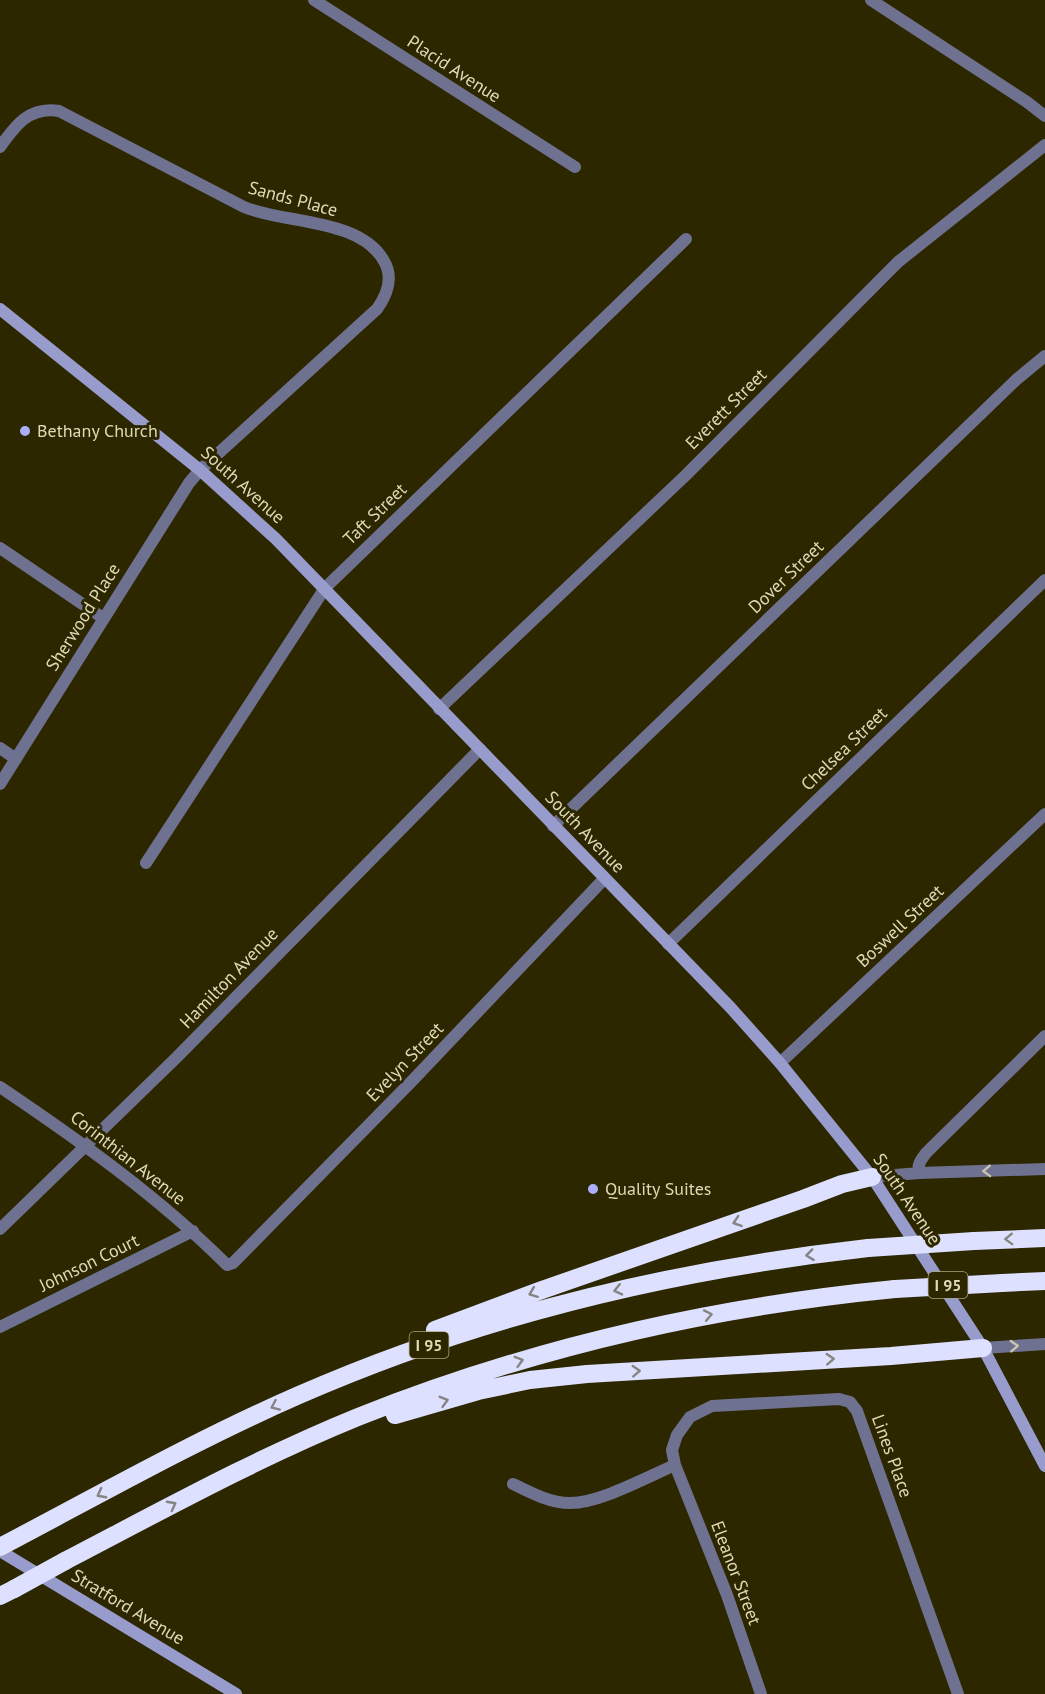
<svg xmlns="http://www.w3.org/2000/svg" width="1045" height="1694" viewBox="0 0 1045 1694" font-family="'PT Sans',sans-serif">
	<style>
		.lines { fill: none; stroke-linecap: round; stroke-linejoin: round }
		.street { stroke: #6f7190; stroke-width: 12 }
		.secondary { stroke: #989ccd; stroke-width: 12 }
		.highway { stroke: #dde0ff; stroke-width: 18 }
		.highway-bridge { stroke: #dde0ff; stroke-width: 18 }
		.oneway { stroke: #c9c5ae }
		.oneway2 { stroke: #858480 }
		.poi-dot { fill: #abaffb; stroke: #2d2700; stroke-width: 2 }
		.labels { text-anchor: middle; stroke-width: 6; stroke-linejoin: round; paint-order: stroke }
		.shield { fill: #2d2700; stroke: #aaa47f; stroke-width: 1.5 }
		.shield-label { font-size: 16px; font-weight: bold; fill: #dfdab6 }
		.street-label { font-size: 18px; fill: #dfdab6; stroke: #2d2700 }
		.poi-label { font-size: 18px; fill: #dfdab6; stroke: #2d2700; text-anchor: start }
	</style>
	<rect width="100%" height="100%" fill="#2d2700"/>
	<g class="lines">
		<path class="street" d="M 314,0 L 575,167
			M 871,0 L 1027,102 L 1045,116
			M 0,147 C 15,126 29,106 59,111 L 244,207 C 285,224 360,218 384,261 C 394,278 387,295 377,309 L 200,470 L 189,483 L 0,784
			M 0,548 L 103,618
			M 439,709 L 686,475 L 898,262 L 1045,145
			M 0,748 L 16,759
			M 553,826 L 1017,379 L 1045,356
			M 146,863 L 325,588 L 686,239
			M 668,944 L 1045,580
			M 780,1063 L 1045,814
			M 0,1087 C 80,1141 159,1197 227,1265 L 233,1263 L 411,1082 L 604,879
			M 919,1173 C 917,1164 921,1160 926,1153 L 1045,1036
			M 872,1177 L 919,1173 L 1045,1169
			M 0,1229 L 177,1057 L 480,749
			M 0,1327 L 193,1231
			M 983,1348 L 1045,1344
			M 513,1484 C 531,1493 550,1503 570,1503 C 600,1503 647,1477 675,1465
			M 761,1694 L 727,1595 L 675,1465 L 672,1450 L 677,1435 L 690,1417 L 712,1406 L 839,1399 L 850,1402 L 857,1411 L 958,1694"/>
		<path class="secondary" d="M 0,309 L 200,470 L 276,539 L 730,1007 L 780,1063 L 872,1177 L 983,1348 L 1045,1466
			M 0,1551 L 236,1694"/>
		<path class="highway" d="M 974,1241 L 1045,1238
			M 1002,1283 L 1045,1281
			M 435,1330 L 542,1290 L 803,1199 L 842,1184 L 872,1177
			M 395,1415 L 478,1391 L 530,1380 L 587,1374 L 891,1356 L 983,1348
			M 0,1547 C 99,1495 196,1440 299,1395 C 479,1316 672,1270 868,1248
			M 65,1561 C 161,1511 257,1458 358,1417 C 531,1348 710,1307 895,1289
			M 0,1596 L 14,1589"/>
		<path class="highway-bridge" d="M 868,1248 L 974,1241
			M 895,1289 L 1002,1283
			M 14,1589 L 65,1561"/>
	</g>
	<defs><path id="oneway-chevron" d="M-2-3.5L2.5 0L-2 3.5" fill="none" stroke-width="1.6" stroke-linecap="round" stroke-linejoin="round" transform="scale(1.5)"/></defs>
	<g class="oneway">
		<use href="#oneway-chevron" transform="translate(987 1171) rotate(178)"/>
		<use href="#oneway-chevron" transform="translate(1014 1346) rotate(-3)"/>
	</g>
	<g class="oneway2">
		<use href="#oneway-chevron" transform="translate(737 1222) rotate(161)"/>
		<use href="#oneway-chevron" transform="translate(1009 1239) rotate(178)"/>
		<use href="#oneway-chevron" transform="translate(810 1255) rotate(173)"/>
		<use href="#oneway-chevron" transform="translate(618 1290) rotate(167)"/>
		<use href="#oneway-chevron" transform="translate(533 1293) rotate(159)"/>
		<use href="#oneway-chevron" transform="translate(708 1315) rotate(-11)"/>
		<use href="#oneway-chevron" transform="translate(830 1359) rotate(-3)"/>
		<use href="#oneway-chevron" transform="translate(519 1361) rotate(-16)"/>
		<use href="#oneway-chevron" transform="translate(636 1371) rotate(-3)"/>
		<use href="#oneway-chevron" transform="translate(444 1401) rotate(-16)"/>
		<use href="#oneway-chevron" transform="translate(275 1406) rotate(156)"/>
		<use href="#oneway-chevron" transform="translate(101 1494) rotate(152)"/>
		<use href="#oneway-chevron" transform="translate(172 1505) rotate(-28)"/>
	</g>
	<g class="poi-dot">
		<circle cx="25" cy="431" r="6"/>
		<circle cx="593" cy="1189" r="6"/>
	</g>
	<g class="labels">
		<g class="shield">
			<rect x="928.5" y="1272" width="39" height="26" rx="4.5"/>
			<rect x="409.5" y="1332" width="39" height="26" rx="4.5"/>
		</g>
		<g class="shield-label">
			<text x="948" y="1291">I 95</text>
			<text x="429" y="1351">I 95</text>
		</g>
		<g class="street-label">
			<text transform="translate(454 69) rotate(33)" y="6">Placid Avenue</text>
			<text transform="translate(293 199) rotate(15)" y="6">Sands Place</text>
			<text transform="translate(726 409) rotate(-45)" y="6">Everett Street</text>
			<text transform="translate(243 485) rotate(42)" y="6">South Avenue</text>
			<text transform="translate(375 514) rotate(-44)" y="6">Taft Street</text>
			<text transform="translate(786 577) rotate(-44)" y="6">Dover Street</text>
			<text transform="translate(83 617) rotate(-58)" y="6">Sherwood Place</text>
			<text transform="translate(844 749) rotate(-44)" y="6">Chelsea Street</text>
			<text transform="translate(585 832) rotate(46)" y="6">South Avenue</text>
			<text transform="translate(900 926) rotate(-43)" y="6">Boswell Street</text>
			<text transform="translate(229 978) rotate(-46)" y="6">Hamilton Avenue</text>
			<text transform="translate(405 1062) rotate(-46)" y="6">Evelyn Street</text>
			<text transform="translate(128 1158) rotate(38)" y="6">Corinthian Avenue</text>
			<text transform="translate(907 1199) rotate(56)" y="6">South Avenue</text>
			<text transform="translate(89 1263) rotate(-26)" y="6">Johnson Court</text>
			<text transform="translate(892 1456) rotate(70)" y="6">Lines Place</text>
			<text transform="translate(736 1573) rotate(69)" y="6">Eleanor Street</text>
			<text transform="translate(128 1607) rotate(31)" y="6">Stratford Avenue</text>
		</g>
		<g class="poi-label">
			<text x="37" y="437">Bethany Church</text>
			<text x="605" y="1195">Quality Suites</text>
		</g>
	</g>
</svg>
